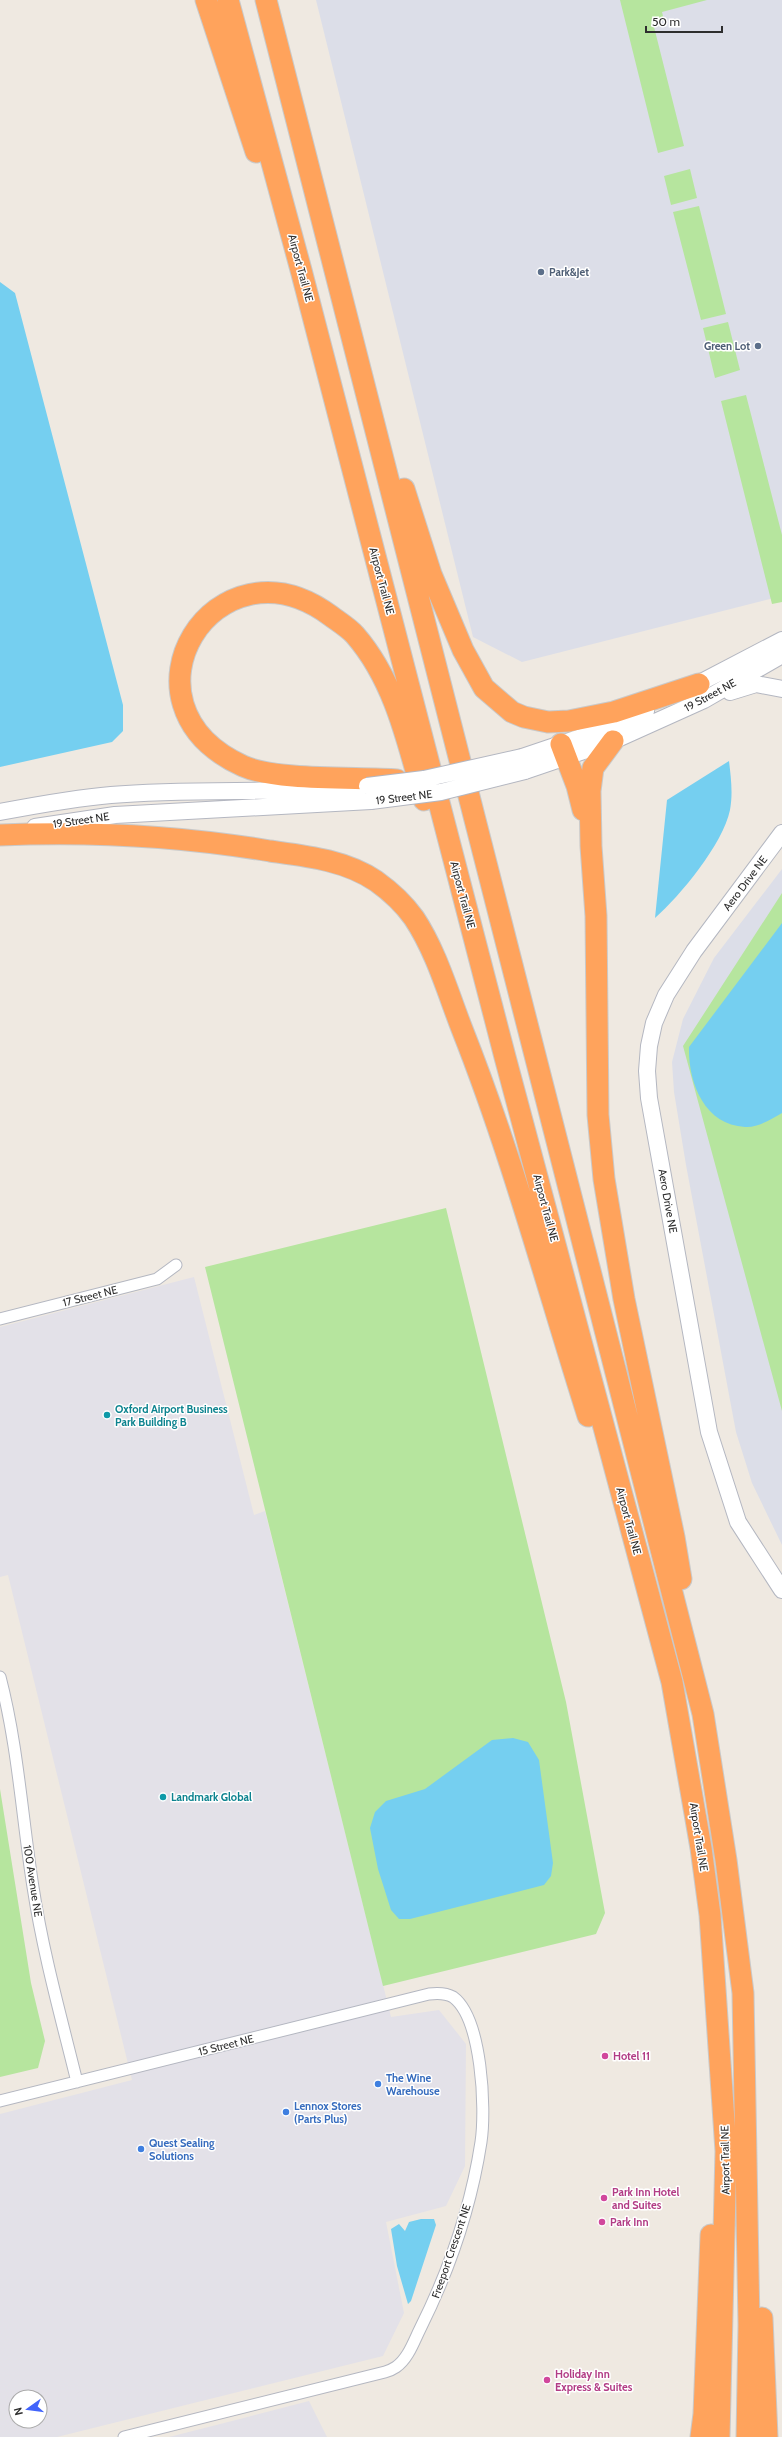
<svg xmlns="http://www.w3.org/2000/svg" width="782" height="2437" viewBox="0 0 782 2437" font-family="Cabin,sans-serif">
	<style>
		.industrial { fill: #e3e1e8; fill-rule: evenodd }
		.airport { fill: #dcdee8 }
		.green { fill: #b6e59e }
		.water { fill: #75cff0 }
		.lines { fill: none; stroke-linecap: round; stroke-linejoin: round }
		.street-casing { stroke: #b4b7c1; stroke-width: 13 }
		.secondary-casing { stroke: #b4b7c1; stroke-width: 18 }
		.highway-casing { stroke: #c9c9c9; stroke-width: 23 }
		.street { stroke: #fff; stroke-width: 11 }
		.secondary { stroke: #fff; stroke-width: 16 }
		.highway { stroke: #ffa35c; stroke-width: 21 }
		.secondary-bridge-casing { stroke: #b4b7c1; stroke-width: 18; stroke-linecap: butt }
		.secondary-bridge { stroke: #fff; stroke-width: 16 }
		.service-dot { fill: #5c6f8a; stroke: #fff; stroke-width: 1.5 }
		.culture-dot { fill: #0f9aa8; stroke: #fff; stroke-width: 1.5 }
		.hotel-dot { fill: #d1479c; stroke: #fff; stroke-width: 1.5 }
		.shop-dot { fill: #3f7fe0; stroke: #fff; stroke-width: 1.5 }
		.labels { text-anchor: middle; stroke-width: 3; stroke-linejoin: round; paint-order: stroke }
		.street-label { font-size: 11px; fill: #2e2e2e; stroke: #fff }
		.service-label { font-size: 11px; font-weight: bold; fill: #4e5e75; stroke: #fff; text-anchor: start }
		.culture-label { font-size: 11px; font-weight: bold; fill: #0d838f; stroke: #fff; text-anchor: start }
		.hotel-label { font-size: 11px; font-weight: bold; fill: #b23c85; stroke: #fff; text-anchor: start }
		.shop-label { font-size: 11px; font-weight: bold; fill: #366cbe; stroke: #fff; text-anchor: start }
	</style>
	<rect width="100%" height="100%" fill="#efe9e1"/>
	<path class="industrial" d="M 194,1277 L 254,1515 L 265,1511 L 391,2017 L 439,2010 L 466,2044 L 465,2166 L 446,2206 L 386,2222 L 404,2313 L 383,2356 L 57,2437 L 0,2437 L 0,2114 L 132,2080 L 8,1575 L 0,1577 L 0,1327 ZM 16,2397 L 40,2397 L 40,2421 L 16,2421 Z
		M 309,2401 L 327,2437 L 169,2437 L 236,2420 Z"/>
	<path class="airport" d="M 316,0 L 782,0 L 782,596 L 522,662 L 473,637 Z
		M 782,869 L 782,1545 L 752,1483 L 736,1432 L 686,1165 L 674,1092 L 672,1062 L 683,1019 L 714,958 Z"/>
	<path class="green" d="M 620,0 L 707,0 L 662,12 L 664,20 L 653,23 L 684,146 L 658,153 Z
		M 690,169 L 697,198 L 671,205 L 664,176 Z
		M 699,206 L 726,314 L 701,320 L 673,212 Z
		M 728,322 L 740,370 L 715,378 L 703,328 Z
		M 746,395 L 782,535 L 782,602 L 772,604 L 721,401 Z
		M 782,893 L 782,1411 L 683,1046 Z
		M 446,1208 L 566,1702 L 605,1913 L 596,1934 L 383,1986 L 205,1267 Z
		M 0,1789 L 31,1983 L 45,2041 L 38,2068 L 0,2077 Z"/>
	<path class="water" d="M 0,282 L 15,293 L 123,705 L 123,731 L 112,742 L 0,767 Z
		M 729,761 C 731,778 733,794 730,810 C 723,844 680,896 655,918 L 667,800 Z
		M 782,923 L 782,1113 C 771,1119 758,1128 745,1127 C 704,1125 688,1082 689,1047 Z
		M 513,1738 L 528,1742 L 539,1760 L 553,1863 L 551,1876 L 544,1885 L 410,1919 L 399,1919 L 391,1910 L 378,1869 L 370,1828 L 375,1812 L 386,1801 L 425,1789 L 492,1740 Z
		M 421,2219 L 434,2219 L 436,2225 L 411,2301 L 408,2304 L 397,2266 L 391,2229 L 399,2224 L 405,2231 L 409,2222 Z"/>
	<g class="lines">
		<g class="street-casing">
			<path id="street" d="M 0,1319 L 157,1279 L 176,1265
				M 0,1677 C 18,1746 22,1817 33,1887 C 43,1953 61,2017 77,2082
				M 0,2101 L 429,1994 C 437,1993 446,1993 453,1997 C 482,2018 486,2109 481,2142 C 471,2207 449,2271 420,2329 C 414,2341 408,2359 396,2367 C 393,2369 389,2371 385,2372 L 124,2437"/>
		</g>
		<g class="secondary-casing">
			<path id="secondary" d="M 688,689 L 782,640
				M 730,692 L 756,684 L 782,689
				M 522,757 L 596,732 L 646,711
				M 525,771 L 613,741 L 704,700 L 782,655
				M 0,812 C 37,805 74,798 111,795 C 194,788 277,794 360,787
				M 35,827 L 115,815 L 371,801
				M 782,833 L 694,951 L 666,995 L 654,1023 L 649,1046 L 647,1071 L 649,1098 L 709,1432 L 738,1522 L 782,1590"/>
		</g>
		<g class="highway-casing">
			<path id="highway" d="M 206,0 L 256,152
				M 228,0 L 301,270 L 505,1057 L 672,1682 L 701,1848 L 710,1915 L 726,2151 L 719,2437
				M 266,0 L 703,1714 L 726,1860 L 743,1993 L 749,2325 L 747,2437
				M 404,489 L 431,574 L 463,650 L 484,688 L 512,712 L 524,717 L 548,722 L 569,721 L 614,712 L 699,684
				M 613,741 L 593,768 L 590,791 L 591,846 L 596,916 L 598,1115 L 604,1179 L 624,1299 L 674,1537 L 681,1579
				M 561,744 L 577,786 L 583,810
				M 397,780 C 358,777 276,781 243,766 C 107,704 216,530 331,616 C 339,622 349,628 355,635 C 395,681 408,743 424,800
				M 0,835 C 91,831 180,836 270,851 C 306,856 345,860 376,881 C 390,891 404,904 414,918 C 436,951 448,993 462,1029 C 512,1155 547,1287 588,1416
				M 762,2318 L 767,2437
				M 701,2437 L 704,2414 L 711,2235"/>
		</g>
		<use href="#street" class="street"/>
		<use href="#secondary" class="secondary"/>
		<use href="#highway" class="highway"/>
		<g class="secondary-bridge-casing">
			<path id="secondary-bridge" d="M 367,786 L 424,779 L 522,757
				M 371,801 L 441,792 L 525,771"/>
		</g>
		<use href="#secondary-bridge" class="secondary-bridge"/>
	</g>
	<g class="service-dot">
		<circle cx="541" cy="272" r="4"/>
		<circle cx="758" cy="346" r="4"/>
	</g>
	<g class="culture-dot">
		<circle cx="107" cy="1415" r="4"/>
		<circle cx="163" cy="1797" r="4"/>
	</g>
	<g class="hotel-dot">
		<circle cx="605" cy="2056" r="4"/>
		<circle cx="604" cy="2198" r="4"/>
		<circle cx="602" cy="2222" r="4"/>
		<circle cx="547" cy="2380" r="4"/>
	</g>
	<g class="shop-dot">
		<circle cx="378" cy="2084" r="4"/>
		<circle cx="286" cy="2112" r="4"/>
		<circle cx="141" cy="2149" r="4"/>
	</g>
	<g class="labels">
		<g class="street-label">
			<text transform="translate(301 268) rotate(75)" y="4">Airport Trail NE</text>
			<text transform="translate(382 581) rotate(75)" y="4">Airport Trail NE</text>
			<text transform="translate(710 695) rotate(-28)" y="4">19 Street NE</text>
			<text transform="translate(404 797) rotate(-7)" y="4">19 Street NE</text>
			<text transform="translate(81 820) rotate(-8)" y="4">19 Street NE</text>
			<text transform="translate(745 883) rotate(-53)" y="4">Aero Drive NE</text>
			<text transform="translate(463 895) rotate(75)" y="4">Airport Trail NE</text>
			<text transform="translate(668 1201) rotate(80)" y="4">Aero Drive NE</text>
			<text transform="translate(546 1208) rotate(75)" y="4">Airport Trail NE</text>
			<text transform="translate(90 1296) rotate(-14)" y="4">17 Street NE</text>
			<text transform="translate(629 1521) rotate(75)" y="4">Airport Trail NE</text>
			<text transform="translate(699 1837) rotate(81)" y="4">Airport Trail NE</text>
			<text transform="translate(33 1881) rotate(81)" y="4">100 Avenue NE</text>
			<text transform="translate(226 2045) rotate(-14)" y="4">15 Street NE</text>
			<text transform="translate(725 2160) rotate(-91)" y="4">Airport Trail NE</text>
			<text transform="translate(451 2251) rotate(-71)" y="4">Freeport Crescent NE</text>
		</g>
		<g class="service-label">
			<text x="549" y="276">Park&amp;Jet</text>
			<text x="750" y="350" text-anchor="end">Green Lot</text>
		</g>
		<g class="culture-label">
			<text x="115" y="1413">Oxford Airport Business<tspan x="115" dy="13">Park Building B</tspan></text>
			<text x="171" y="1801">Landmark Global</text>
		</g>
		<g class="hotel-label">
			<text x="613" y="2060">Hotel 11</text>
			<text x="612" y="2196">Park Inn Hotel<tspan x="612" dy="13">and Suites</tspan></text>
			<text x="610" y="2226">Park Inn</text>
			<text x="555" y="2378">Holiday Inn<tspan x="555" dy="13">Express &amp; Suites</tspan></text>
		</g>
		<g class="shop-label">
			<text x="386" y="2082">The Wine<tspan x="386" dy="13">Warehouse</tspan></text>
			<text x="294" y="2110">Lennox Stores<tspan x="294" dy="13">(Parts Plus)</tspan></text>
			<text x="149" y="2147">Quest Sealing<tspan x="149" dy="13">Solutions</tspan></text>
		</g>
	</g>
	<g transform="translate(28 2409) rotate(256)"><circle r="19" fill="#ffffff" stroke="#ababab"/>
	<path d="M0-3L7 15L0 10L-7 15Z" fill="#4264fb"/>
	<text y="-6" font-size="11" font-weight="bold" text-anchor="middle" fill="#2e2e2e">N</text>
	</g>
	<path d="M646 26v6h76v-6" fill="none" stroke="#2e2e2e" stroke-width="2"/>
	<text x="652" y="26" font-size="12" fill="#2e2e2e" stroke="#ffffff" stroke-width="3" paint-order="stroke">50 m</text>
</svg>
